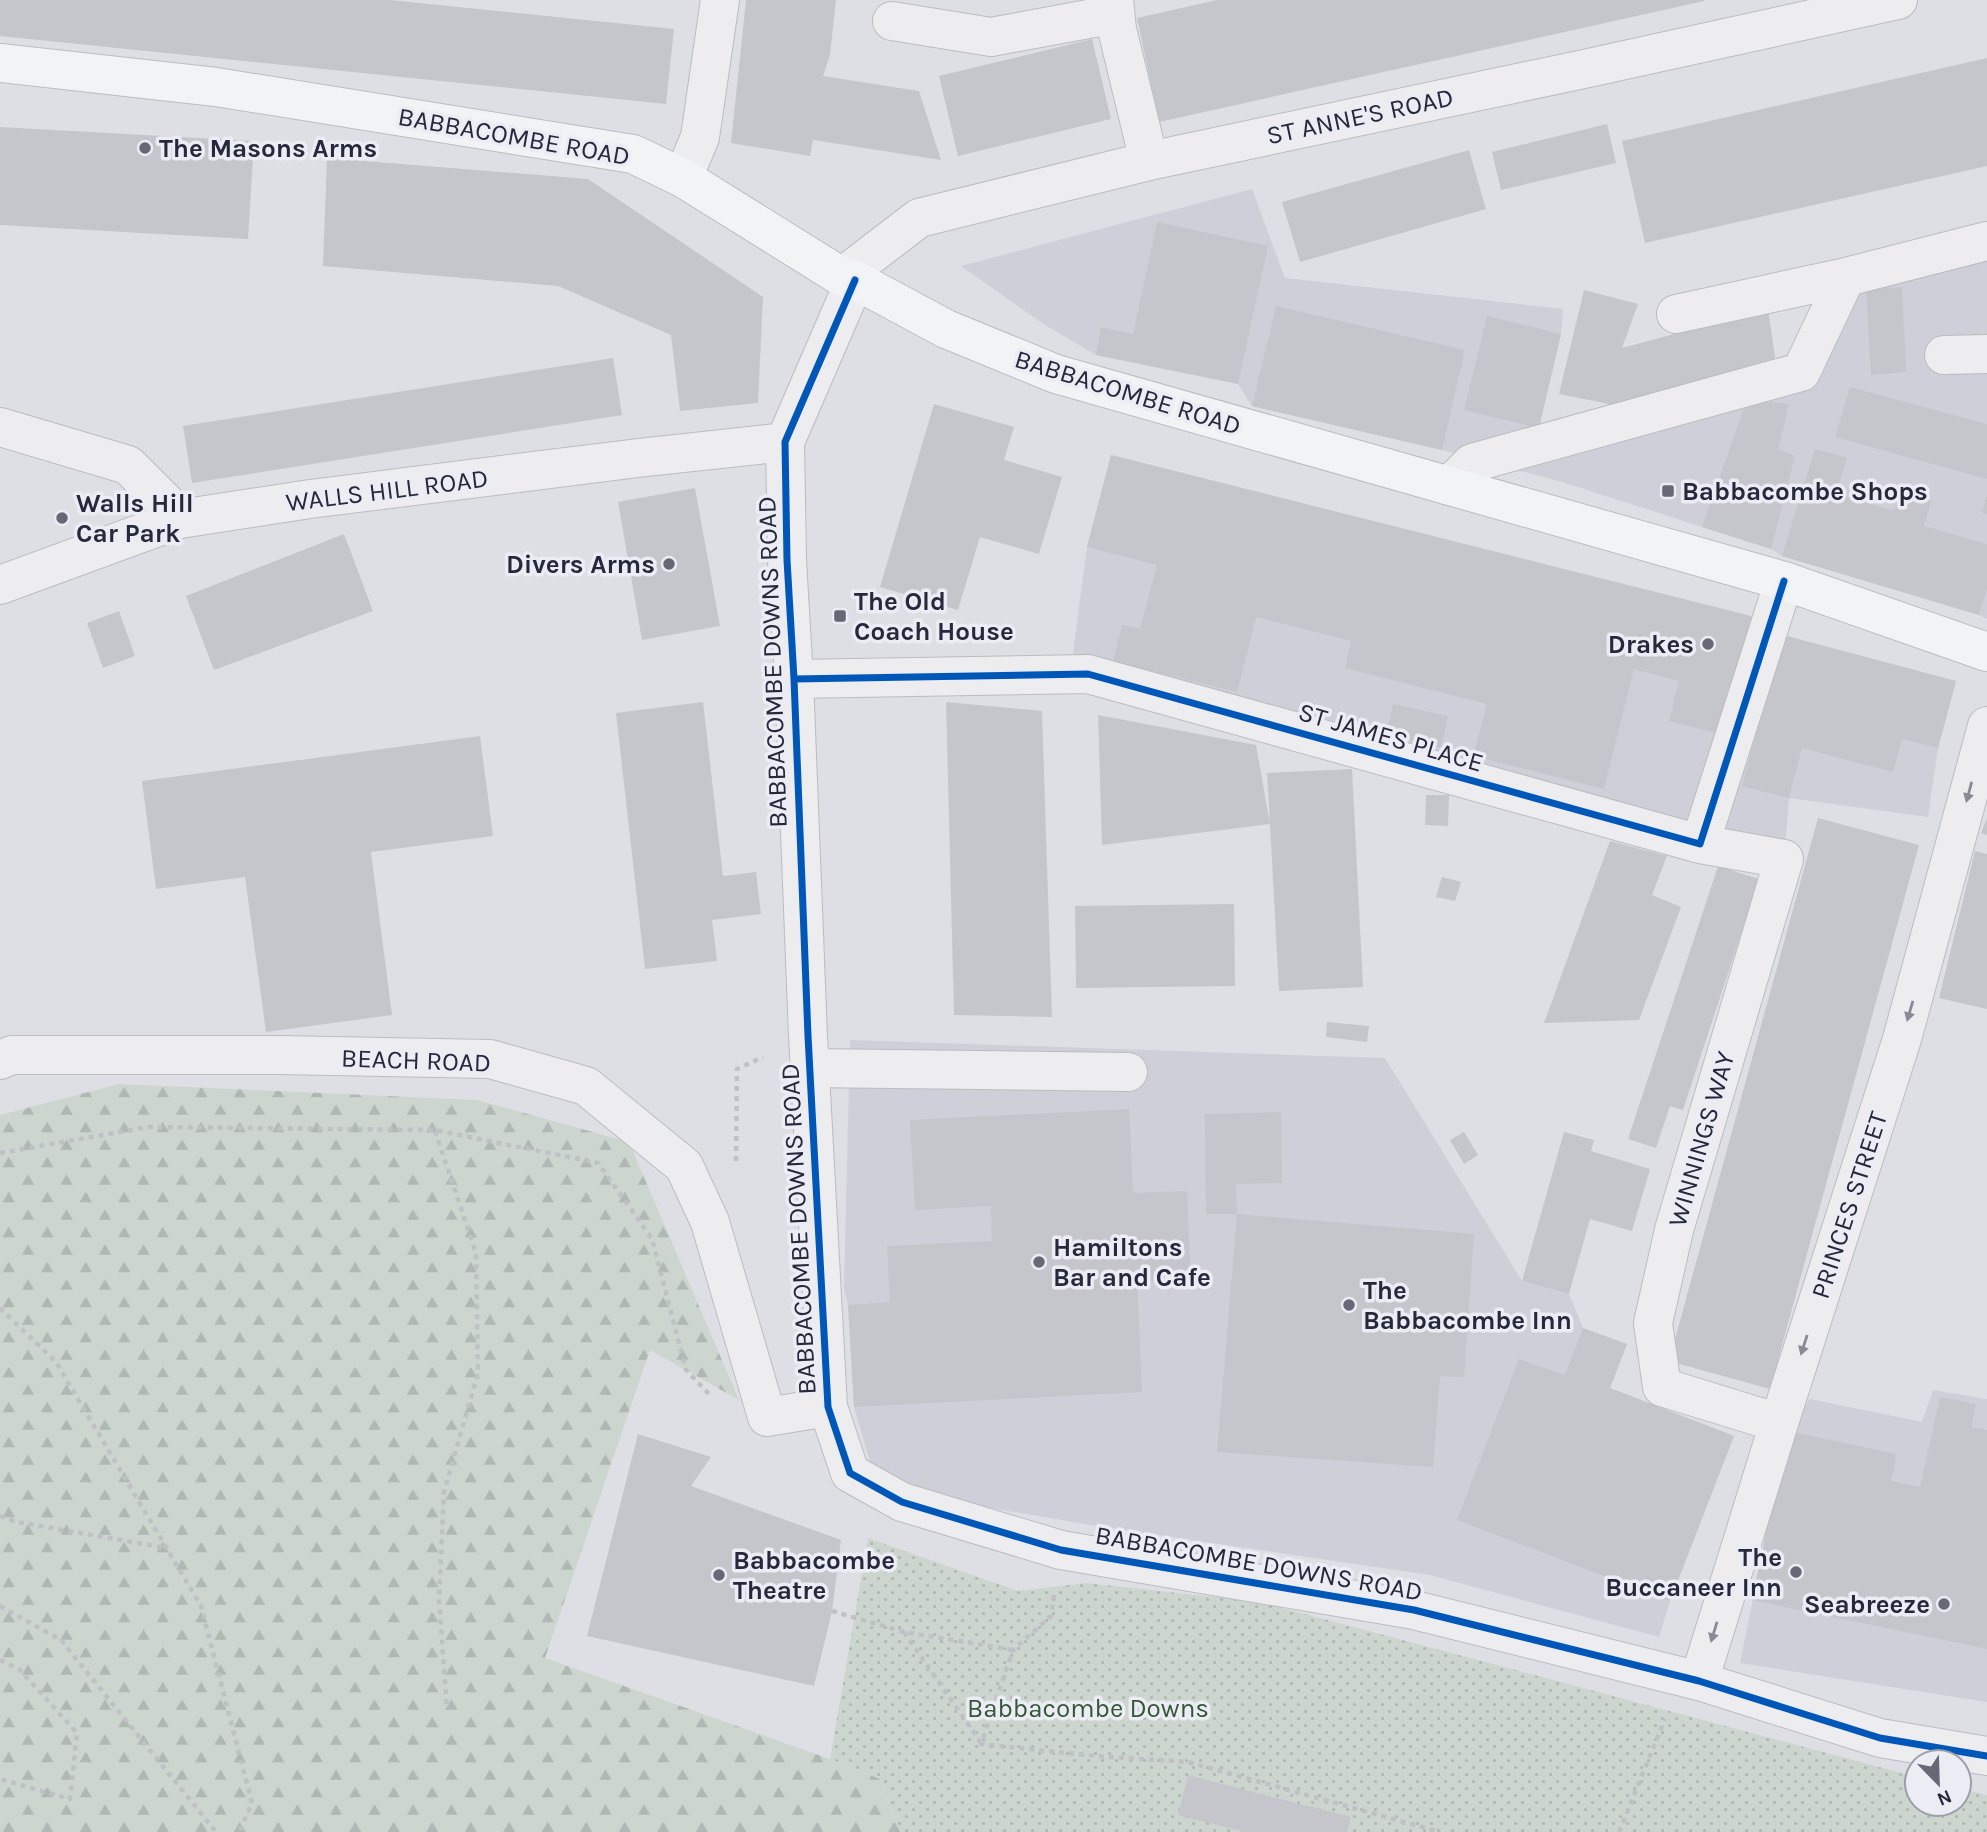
<svg xmlns="http://www.w3.org/2000/svg" width="1987" height="1832" viewBox="0 0 1987 1832" font-family="Karla,sans-serif">
	<style>
		.built { fill: #cecfd8 }
		.green { fill: url(#green-dots) }
		.forest { fill: url(#forest-firs) }
		.building { fill: #c5c6cc }
		.lines { fill: none; stroke-linecap: round; stroke-linejoin: round }
		.minor-casing { stroke: #bbbcc0; stroke-width: 40 }
		.major-casing { stroke: #bbbcc1; stroke-width: 40 }
		.path { stroke: #c0c0c6; stroke-width: 4.5; stroke-dasharray: 5 5; stroke-linecap: butt }
		.minor { stroke: #ededf0; stroke-width: 38 }
		.major { stroke: #f2f3f4; stroke-width: 38 }
		.cycleway-casing { stroke: #ebecf4; stroke-width: 11 }
		.cycleway { stroke: #0057b8; stroke-width: 7 }
		.oneway { fill: #8a8a96 }
		.poi-dot { fill: #666876; stroke: #ebecf4; stroke-width: 2.5 }
		.labels { text-anchor: middle; stroke-width: 7; stroke-linejoin: round; paint-order: stroke }
		.street-label { font-size: 26px; fill: #26283b; stroke: #ebecf4 }
		.poi-label { font-size: 26px; font-weight: bold; fill: #26283b; stroke: #ebecf4; text-anchor: start }
		.park-label { font-size: 26px; fill: #345736; stroke: #ebecf4 }
	</style>
	<defs>
		<pattern id="green-dots" width="8" height="8" patternUnits="userSpaceOnUse" patternTransform="scale(1.75)"><rect width="8" height="8" fill="#ccd6cf"/><path d="M2 2h.1M6 6h.1" fill="none" stroke="#afb8b3" stroke-width="1.8" stroke-linecap="round"/></pattern>
		<pattern id="forest-firs" width="22" height="20" patternUnits="userSpaceOnUse" patternTransform="scale(1.75)"><rect width="22" height="20" fill="#ccd6cf"/><path d="M5 1l3.5 6h-7zM16 11l3.5 6h-7z" fill="#afb8b3"/></pattern>
	</defs>
	<rect width="100%" height="100%" fill="#dedfe4"/>
	<path class="built" d="M 1252,189 L 1285,278 L 1563,309 L 1561,334 L 1539,427 L 1801,372 L 1846,277 L 1987,241 L 1987,619 L 1979,615 L 1782,556 L 1771,549 L 1562,482 L 1442,450 L 1252,406 L 1238,384 L 1096,355 L 1042,323 L 961,266 Z
		M 1111,455 L 1751,616 L 1783,635 L 1956,681 L 1938,748 L 1928,817 L 1789,798 L 1784,859 L 1088,674 L 1073,653 L 1087,547 Z
		M 850,1040 L 1385,1058 L 1522,1281 L 1569,1294 L 1583,1328 L 1627,1344 L 1610,1388 L 1734,1436 L 1670,1601 L 1659,1637 L 1430,1575 L 1097,1526 L 878,1489 L 854,1407 L 848,1305 L 844,1288 Z
		M 1933,1390 L 1987,1399 L 1987,1702 L 1740,1663 L 1787,1431 L 1810,1399 L 1922,1422 Z"/>
	<path class="green" d="M 868,1538 L 1018,1591 L 1087,1583 L 1260,1602 L 1917,1777 L 1917,1804 L 1959,1804 L 1959,1788 L 1987,1795 L 1987,1832 L 901,1832 L 880,1779 L 830,1759 Z"/>
	<path class="forest" d="M 119,1084 L 477,1100 L 629,1142 L 739,1400 L 650,1350 L 545,1658 L 830,1759 L 880,1779 L 901,1832 L 0,1832 L 0,1115 Z"/>
	<path class="building" d="M 0,0 L 390,0 L 674,29 L 666,104 L 0,36 Z
		M 746,0 L 836,0 L 830,55 L 823,76 L 919,91 L 941,160 L 813,140 L 810,156 L 731,143 Z
		M 1217,0 L 1704,0 L 1704,1 L 1159,122 L 1137,18 Z
		M 1092,39 L 1111,119 L 958,156 L 939,76 Z
		M 1987,58 L 1987,166 L 1645,243 L 1622,141 Z
		M 1607,124 L 1616,163 L 1501,190 L 1492,152 Z
		M 0,127 L 254,141 L 248,239 L 0,225 Z
		M 1469,150 L 1486,209 L 1300,262 L 1282,202 Z
		M 327,158 L 588,179 L 763,297 L 758,403 L 680,411 L 671,335 L 558,286 L 323,266 Z
		M 1157,222 L 1268,246 L 1238,384 L 1096,355 L 1101,327 L 1133,334 Z
		M 1902,287 L 1906,372 L 1871,375 L 1866,289 Z
		M 1584,290 L 1638,304 L 1622,348 L 1768,309 L 1776,364 L 1619,406 L 1559,394 Z
		M 1276,306 L 1465,350 L 1442,450 L 1252,406 Z
		M 1487,316 L 1561,334 L 1539,428 L 1464,410 Z
		M 613,358 L 622,415 L 192,483 L 183,426 Z
		M 1850,387 L 1987,424 L 1987,479 L 1835,437 Z
		M 1747,399 L 1789,404 L 1778,449 L 1795,456 L 1771,549 L 1702,527 Z
		M 934,404 L 1014,427 L 1004,460 L 1062,477 L 1039,554 L 980,537 L 958,610 L 880,587 Z
		M 1815,449 L 1847,458 L 1836,493 L 1894,511 L 1900,492 L 1931,501 L 1924,526 L 1987,544 L 1987,589 L 1979,615 L 1782,556 Z
		M 1111,455 L 1751,616 L 1720,734 L 1669,721 L 1679,681 L 1634,669 L 1604,789 L 1473,756 L 1487,704 L 1345,668 L 1351,641 L 1256,617 L 1237,692 L 1113,661 L 1122,625 L 1140,629 L 1157,565 L 1087,547 Z
		M 695,488 L 720,626 L 642,640 L 618,502 Z
		M 1986,497 L 1987,497 L 1987,514 L 1982,513 Z
		M 344,534 L 373,611 L 214,670 L 186,596 Z
		M 119,611 L 135,656 L 103,668 L 87,623 Z
		M 1783,635 L 1956,681 L 1938,748 L 1902,739 L 1893,772 L 1802,748 L 1789,798 L 1742,786 Z
		M 703,702 L 723,876 L 756,872 L 761,914 L 712,920 L 717,961 L 645,969 L 616,713 Z
		M 946,702 L 1042,711 L 1052,1017 L 954,1015 Z
		M 1393,704 L 1448,716 L 1441,748 L 1386,735 Z
		M 1098,715 L 1256,745 L 1270,824 L 1267,773 L 1352,769 L 1363,987 L 1279,991 L 1270,824 L 1102,845 Z
		M 480,736 L 493,836 L 371,852 L 392,1015 L 266,1032 L 245,877 L 156,889 L 142,781 Z
		M 1426,795 L 1449,795 L 1448,826 L 1425,825 Z
		M 1818,818 L 1919,845 L 1770,1389 L 1669,1361 Z
		M 1987,818 L 1987,835 L 1981,833 Z
		M 1610,841 L 1667,856 L 1652,895 L 1681,907 L 1639,1020 L 1544,1023 Z
		M 1975,851 L 1987,854 L 1987,1009 L 1939,998 Z
		M 1718,866 L 1759,879 L 1683,1110 L 1670,1106 L 1656,1148 L 1628,1139 Z
		M 1442,877 L 1461,882 L 1455,901 L 1436,897 Z
		M 1234,904 L 1235,986 L 1076,988 L 1075,906 Z
		M 1327,1022 L 1369,1026 L 1367,1042 L 1326,1037 Z
		M 1129,1109 L 1133,1193 L 1187,1191 L 1191,1279 L 1137,1282 L 1142,1392 L 854,1407 L 848,1305 L 890,1302 L 887,1246 L 992,1241 L 991,1206 L 915,1210 L 910,1120 Z
		M 1281,1112 L 1282,1183 L 1236,1184 L 1237,1214 L 1206,1214 L 1205,1114 Z
		M 1464,1132 L 1478,1155 L 1464,1164 L 1450,1140 Z
		M 1564,1132 L 1594,1140 L 1591,1151 L 1650,1169 L 1632,1231 L 1590,1219 L 1569,1294 L 1522,1281 Z
		M 1237,1214 L 1474,1234 L 1464,1377 L 1440,1376 L 1433,1467 L 1217,1452 Z
		M 1583,1328 L 1627,1344 L 1610,1388 L 1734,1436 L 1670,1601 L 1457,1520 L 1519,1359 L 1565,1375 Z
		M 1940,1397 L 1976,1404 L 1971,1427 L 1987,1430 L 1987,1649 L 1752,1600 L 1787,1431 L 1897,1454 L 1891,1481 L 1920,1487 Z
		M 638,1434 L 711,1457 L 691,1486 L 841,1540 L 832,1611 L 814,1686 L 587,1636 Z
		M 1188,1775 L 1351,1817 L 1347,1832 L 1245,1832 L 1178,1815 Z"/>
	<g class="lines">
		<g class="minor-casing">
			<path id="minor" d="M 1114,0 L 1117,29 L 1149,161
				M 892,21 L 991,37 L 1115,14
				M 683,178 L 700,137 L 720,0
				M 842,277 L 919,218 L 1149,161 L 1584,69 L 1898,0
				M 855,280 L 785,442 L 787,560 L 794,679 L 808,1036 L 828,1407 L 850,1473 L 902,1502 L 1061,1550 L 1414,1610 L 1699,1681 L 1880,1738 L 1987,1756
				M 1676,314 L 1846,277
				M 1944,355 L 1987,354
				M 0,427 L 128,465 L 167,504 L 180,519
				M 1449,486 L 1472,463 L 1801,372 L 1846,277 L 1987,241
				M 0,585 L 180,519 L 310,499 L 638,458 L 785,442
				M 794,679 L 1088,674 L 1700,844 L 1784,581
				M 1700,844 L 1784,859 L 1674,1230 L 1653,1323 L 1662,1387 L 1779,1423
				M 0,1060 L 12,1055 L 278,1055 L 490,1059 L 586,1086 L 684,1166 L 710,1222 L 767,1417 L 828,1407
				M 810,1068 L 1128,1072
				M 1699,1681 L 1779,1423 L 1902,1039 L 1987,726"/>
		</g>
		<g class="major-casing">
			<path id="major" d="M 0,63 L 216,87 L 633,154 L 683,178 L 842,277 L 855,280 L 946,329 L 1056,374 L 1784,581 L 1987,652"/>
		</g>
		<path class="path" d="M 435,1131 L 476,1253 L 478,1373 L 444,1492 L 439,1599 L 447,1710
			M 0,1153 L 148,1127 L 435,1130 L 598,1163 L 652,1239 L 686,1370 L 709,1394
			M 736,1161 L 737,1069 L 763,1057
			M 0,1308 L 56,1362 L 201,1606 L 252,1803 L 239,1832
			M 0,1516 L 17,1522 L 167,1548
			M 1054,1595 L 1051,1616 L 1013,1650 L 981,1744 L 1095,1756 L 1188,1762 L 1440,1832
			M 0,1606 L 61,1640 L 216,1832
			M 832,1611 L 904,1632 L 1013,1650
			M 904,1632 L 981,1743
			M 0,1660 L 19,1669 L 77,1733 L 70,1799 L 0,1779
			M 1619,1832 L 1665,1719"/>
		<use href="#minor" class="minor"/>
		<use href="#major" class="major"/>
		<g class="cycleway-casing">
			<path id="cycleway" d="M 855,280 L 785,442 L 787,560 L 794,679 L 808,1036 L 828,1407 L 850,1473 L 902,1502 L 1061,1550 L 1414,1610 L 1699,1681 L 1880,1738 L 1987,1756
				M 794,679 L 1088,674 L 1700,844 L 1784,581"/>
		</g>
		<use href="#cycleway" class="cycleway"/>
	</g>
	<defs><path id="oneway-solid" d="M-6-.8H1V-3.2L6.5 0L1 3.2V.8H-6Z" transform="scale(1.75)"/></defs>
	<g class="oneway">
		<use href="#oneway-solid" transform="translate(1969 792) rotate(105)"/>
		<use href="#oneway-solid" transform="translate(1910 1011) rotate(106)"/>
		<use href="#oneway-solid" transform="translate(1804 1345) rotate(108)"/>
		<use href="#oneway-solid" transform="translate(1714 1632) rotate(107)"/>
	</g>
	<g class="poi-dot">
		<circle cx="145" cy="148" r="7"/>
		<rect x="1661" y="484" width="14" height="14" rx="3.5"/>
		<circle cx="62" cy="518" r="7"/>
		<circle cx="669" cy="564" r="7"/>
		<rect x="833" y="609" width="14" height="14" rx="3.5"/>
		<circle cx="1708" cy="644" r="7"/>
		<circle cx="1039" cy="1262" r="7"/>
		<circle cx="1349" cy="1305" r="7"/>
		<circle cx="1796" cy="1572" r="7"/>
		<circle cx="719" cy="1575" r="7"/>
		<circle cx="1944" cy="1604" r="7"/>
	</g>
	<g class="labels">
		<g class="street-label">
			<text transform="translate(1360 116) rotate(-12)" y="9">ST ANNE'S ROAD</text>
			<text transform="translate(514 136) rotate(10)" y="9">BABBACOMBE ROAD</text>
			<text transform="translate(1128 392) rotate(17)" y="9">BABBACOMBE ROAD</text>
			<text transform="translate(387 490) rotate(-7)" y="9">WALLS HILL ROAD</text>
			<text transform="translate(772 662) rotate(-92)" y="9">BABBACOMBE DOWNS ROAD</text>
			<text transform="translate(1391 737) rotate(16)" y="9">ST JAMES PLACE</text>
			<text transform="translate(416 1060) rotate(2)" y="9">BEACH ROAD</text>
			<text transform="translate(1701 1139) rotate(-74)" y="9">WINNINGS WAY</text>
			<text transform="translate(1849 1205) rotate(-72)" y="9">PRINCES STREET</text>
			<text transform="translate(798 1229) rotate(-93)" y="9">BABBACOMBE DOWNS ROAD</text>
			<text transform="translate(1259 1563) rotate(10)" y="9">BABBACOMBE DOWNS ROAD</text>
		</g>
		<g class="poi-label">
			<text x="159" y="157">The Masons Arms</text>
			<text x="1682" y="500">Babbacombe Shops</text>
			<text x="76" y="512">Walls Hill<tspan x="76" dy="30">Car Park</tspan></text>
			<text x="655" y="573" text-anchor="end">Divers Arms</text>
			<text x="854" y="610">The Old<tspan x="854" dy="30">Coach House</tspan></text>
			<text x="1694" y="653" text-anchor="end">Drakes</text>
			<text x="1053" y="1256">Hamiltons<tspan x="1053" dy="30">Bar and Cafe</tspan></text>
			<text x="1363" y="1299">The<tspan x="1363" dy="30">Babbacombe Inn</tspan></text>
			<text x="1782" y="1566" text-anchor="end">The<tspan x="1782" dy="30">Buccaneer Inn</tspan></text>
			<text x="733" y="1569">Babbacombe<tspan x="733" dy="30">Theatre</tspan></text>
			<text x="1930" y="1613" text-anchor="end">Seabreeze</text>
		</g>
		<g class="park-label">
			<text x="1088" y="1717">Babbacombe Downs</text>
		</g>
	</g>
	<g transform="translate(1938 1783) rotate(157)"><circle r="33" fill="#ebecf4" stroke="#9c9eaa" stroke-width="2"/>
	<path d="M0-5L12 26L0 18L-12 26Z" fill="#666876"/>
	<text y="-10" font-size="19" font-weight="bold" text-anchor="middle" fill="#26283b">N</text>
	</g>
</svg>
